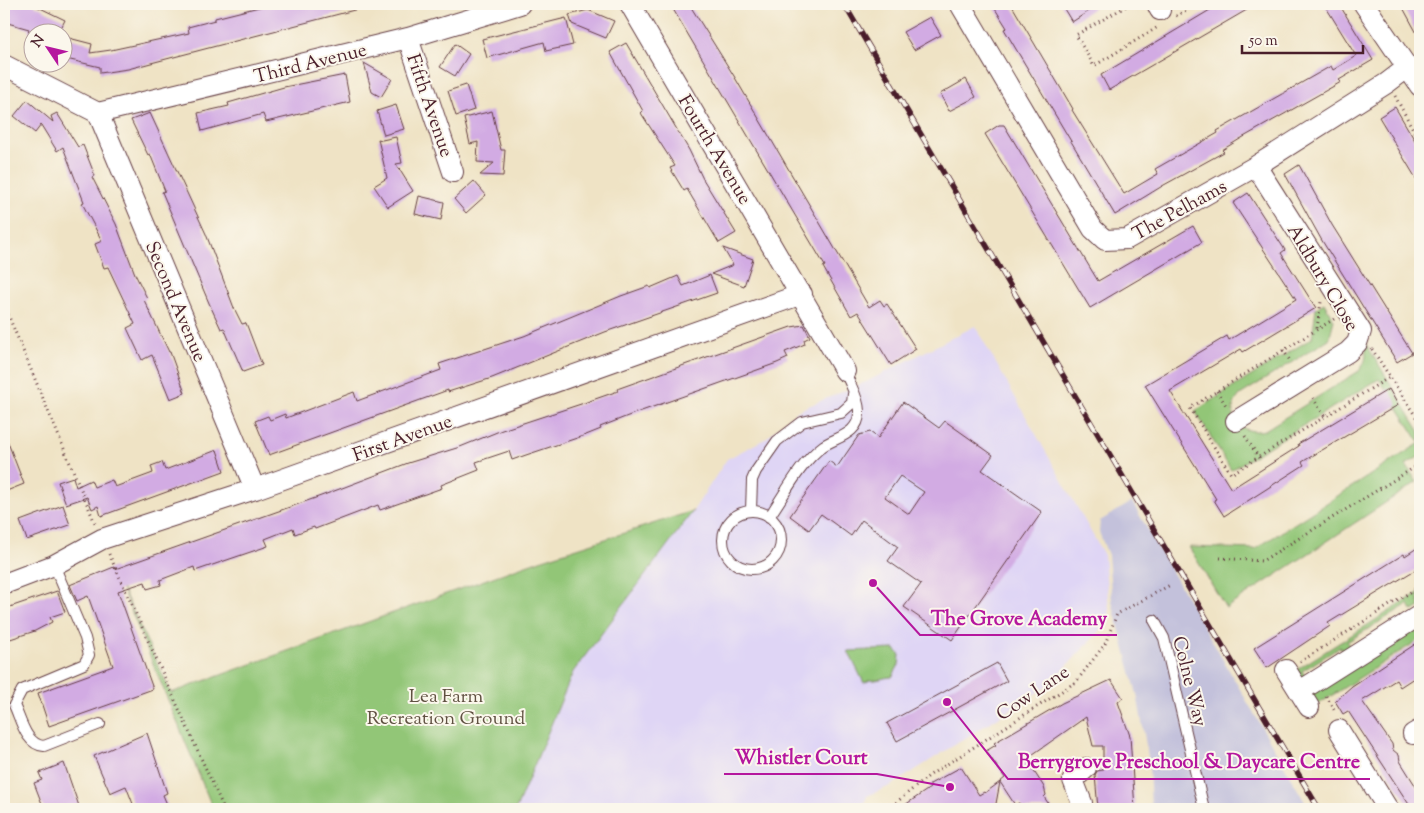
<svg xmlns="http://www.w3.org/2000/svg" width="1424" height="813" viewBox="0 0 1424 813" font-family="'Sorts Mill Goudy',serif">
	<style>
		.built { fill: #dfd5f5 }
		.industrial { fill: #c3c1db }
		.green { fill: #92c677; stroke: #6e7251 }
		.building { fill: #d2abe3; fill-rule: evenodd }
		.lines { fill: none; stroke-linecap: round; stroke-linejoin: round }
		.lane-casing { stroke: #633c42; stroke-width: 12 }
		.street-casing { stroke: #633c42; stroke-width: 22 }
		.path { stroke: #633c42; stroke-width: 3; stroke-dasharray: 1 4; stroke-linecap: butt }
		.lane { stroke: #fff; stroke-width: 10 }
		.street { stroke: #fff; stroke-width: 20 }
		.rail-casing { stroke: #4a1f2b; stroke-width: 5.5 }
		.rail { stroke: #fbf7ec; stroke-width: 4; stroke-dasharray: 11; stroke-linecap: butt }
		.labels { text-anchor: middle; stroke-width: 4; stroke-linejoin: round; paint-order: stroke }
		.street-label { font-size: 19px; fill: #4a1f2b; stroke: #fbf7ec }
		.park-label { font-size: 19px; fill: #605142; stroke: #fbf7ec }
		.leader { fill: none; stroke: #b5179e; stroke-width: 2 }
		.callout-dot { fill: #b5179e; stroke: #fbf7ec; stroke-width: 2 }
		.callout-label { font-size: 20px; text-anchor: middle; font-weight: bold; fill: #b5179e; stroke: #fbf7ec; stroke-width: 4; stroke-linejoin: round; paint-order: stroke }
	</style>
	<rect width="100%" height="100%" fill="#fbf7ec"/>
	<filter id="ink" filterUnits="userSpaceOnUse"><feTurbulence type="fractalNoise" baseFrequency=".02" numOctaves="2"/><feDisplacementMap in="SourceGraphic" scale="10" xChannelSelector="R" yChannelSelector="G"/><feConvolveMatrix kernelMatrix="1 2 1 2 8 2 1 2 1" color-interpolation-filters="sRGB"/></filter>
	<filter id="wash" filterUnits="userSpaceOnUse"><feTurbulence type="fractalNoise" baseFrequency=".0096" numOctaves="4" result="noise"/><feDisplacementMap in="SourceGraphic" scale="20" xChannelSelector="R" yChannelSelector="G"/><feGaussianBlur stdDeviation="1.12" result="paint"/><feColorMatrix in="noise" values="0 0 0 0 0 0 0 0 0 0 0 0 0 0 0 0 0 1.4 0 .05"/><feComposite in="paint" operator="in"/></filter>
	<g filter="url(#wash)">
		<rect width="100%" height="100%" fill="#efe3c5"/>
		<path class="built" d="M 975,326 L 1104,555 L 1110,620 L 1049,685 L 890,786 L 867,796 L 862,809 L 516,809 L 573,672 L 693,511 L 727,459 L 765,439 L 799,410 L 866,382 Z"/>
		<path class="industrial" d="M 1132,502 L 1309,809 L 1151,809 L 1149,762 L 1137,694 L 1112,602 L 1108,555 L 1099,532 L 1100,521 Z"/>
		<path class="green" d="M 1324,303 L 1334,320 L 1329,339 L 1240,395 C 1222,415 1240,436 1265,430 L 1359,371 C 1368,360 1367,352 1363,339 L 1420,432 L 1420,456 L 1406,465 L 1417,482 L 1226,608 L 1189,547 L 1255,549 L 1420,443 L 1379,379 L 1231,470 L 1195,411 L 1312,338 L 1316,308 Z
			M 693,511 L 573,672 L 516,809 L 213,809 L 121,586 L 171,693 L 540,560 Z
			M 1420,592 L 1418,597 L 1420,607 L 1413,611 L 1408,604 L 1347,642 L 1352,650 L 1345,655 L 1340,647 L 1302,671 L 1307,679 L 1303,682 L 1296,670 Z
			M 1420,623 L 1420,639 L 1317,705 L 1310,693 Z
			M 895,649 L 900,655 L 899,665 L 892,677 C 884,677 878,681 870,680 L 864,683 L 848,651 Z"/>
		<g id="blocks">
			<path class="building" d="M 4,4 L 32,4 L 65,20 L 59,32 L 28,32 L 29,29 L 4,22 Z
				M 271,4 L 362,4 L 362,8 L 128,69 L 100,73 L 100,67 L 62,58 L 65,37 L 92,44 L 90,53 L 111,50 L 189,33 L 188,27 L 215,20 L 215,18 Z
				M 670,4 L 689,4 L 734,76 L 869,307 L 880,300 L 884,306 L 887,304 L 916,349 L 891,365 L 858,312 L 851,316 L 823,267 L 825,266 Z
				M 992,4 L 1011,4 L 1073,109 L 1072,110 L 1124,194 L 1158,174 L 1155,169 L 1218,133 L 1217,131 L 1331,66 L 1333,70 L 1356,56 L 1324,4 L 1339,4 L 1373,60 L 1339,80 L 1341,82 L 1240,139 L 1222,150 L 1224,152 L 1164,185 L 1115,215 L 1004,29 L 1007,28 Z
				M 1061,4 L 1100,4 L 1072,22 Z
				M 1220,4 L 1257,4 L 1109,90 L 1101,75 Z
				M 1401,4 L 1420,4 L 1420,39 Z
				M 588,10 L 614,21 L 606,38 L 572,24 L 569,15 Z
				M 930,17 L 941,35 L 914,50 L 903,32 Z
				M 566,18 L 573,45 L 546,51 L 544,42 L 487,58 L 482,39 Z
				M 626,43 L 689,150 L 703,179 L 736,233 L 719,243 L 687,189 L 684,191 L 670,168 L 675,166 L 641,113 L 643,111 L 610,52 Z
				M 455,44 L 469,54 L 455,76 L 440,67 Z
				M 364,63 L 392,79 L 381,97 L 372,92 Z
				M 345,75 L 350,102 L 266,122 L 263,114 L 202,131 L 198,113 L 229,106 L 228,103 L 284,87 Z
				M 966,79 L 976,97 L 949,111 L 940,94 Z
				M 466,85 L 474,110 L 456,116 L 448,91 Z
				M 27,100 L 53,122 L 51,116 L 57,113 L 78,147 L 83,145 L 95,176 L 92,177 L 116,224 L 135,274 L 147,298 L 144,300 L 169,352 L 170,352 L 185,393 L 170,399 L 152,355 L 142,360 L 127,328 L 135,324 L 108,267 L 104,268 L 95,244 L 102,241 L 82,203 L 84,202 L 63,147 L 57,151 L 41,125 L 35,133 L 14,116 Z
				M 396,105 L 404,129 L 384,135 L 377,111 Z
				M 1395,107 L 1420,149 L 1420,185 L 1379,117 Z
				M 492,111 L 501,150 L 505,150 L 503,176 L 480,175 L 494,163 L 477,162 L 478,142 L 470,144 L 464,118 Z
				M 150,113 L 206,234 L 234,308 L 242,324 L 246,323 L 262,365 L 243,372 L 224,328 L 221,329 L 209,303 L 162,192 L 165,191 L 150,154 L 148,155 L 131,120 Z
				M 999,125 L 1004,125 L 1098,281 L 1193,226 L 1202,242 L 1090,308 L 985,134 Z
				M 396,137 L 402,163 L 396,164 L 413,191 L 388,207 L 374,186 L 387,178 L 378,139 L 382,140 Z
				M 1299,165 L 1332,225 L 1412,353 L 1397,362 L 1321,239 L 1285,174 Z
				M 474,181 L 486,195 L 466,213 L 454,199 Z
				M 1248,193 L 1285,250 L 1281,253 L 1316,308 L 1243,352 L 1241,349 L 1170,391 L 1231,489 L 1299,446 L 1298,444 L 1389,389 L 1398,405 L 1302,462 L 1304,465 L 1224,516 L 1214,500 L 1216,499 L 1145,385 L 1227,336 L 1229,340 L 1296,299 L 1233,203 Z
				M 419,196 L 444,202 L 441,220 L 415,214 Z
				M 723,248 L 753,259 L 744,286 L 711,274 L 733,265 Z
				M 710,275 L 717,293 L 605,332 L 492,378 L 448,392 L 448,390 L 269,455 L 255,421 L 268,416 L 270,420 L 285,414 L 286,418 L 354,392 L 357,401 L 441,370 L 439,364 L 524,336 L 621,296 L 649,286 L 650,288 L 678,276 L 683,286 Z
				M 804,325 L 810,337 L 804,340 L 805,344 L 785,352 L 788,358 L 777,363 L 633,414 L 600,427 L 601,429 L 586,435 L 526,455 L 512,460 L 509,451 L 476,462 L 479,470 L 441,485 L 442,488 L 380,510 L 378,505 L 315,529 L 314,527 L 295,534 L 293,528 L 265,539 L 268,546 L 195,571 L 194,567 L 160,580 L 161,585 L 147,589 L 145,582 L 118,591 L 153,689 L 49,726 L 38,693 L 113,666 L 88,596 L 77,601 L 70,585 L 72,584 L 114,567 L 115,569 L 321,496 L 408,463 L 460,447 L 502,430 L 581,404 L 618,391 L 617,389 L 791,327 Z
				M 903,402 L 939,428 L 945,421 L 993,455 L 982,470 L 1042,512 L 952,640 L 904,607 L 921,584 L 888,561 L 898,547 L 862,520 L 851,536 L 821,514 L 809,530 L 790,516 L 829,461 L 837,467 L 859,435 L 870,432 L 878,438 ZM 900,476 L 924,492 L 909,514 L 885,497 Z
				M 5,435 L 24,484 L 4,492 L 4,436 Z
				M 217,450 L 224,471 L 101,516 L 98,506 L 92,509 L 87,497 L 66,504 L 58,482 L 73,477 L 76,487 L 91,480 L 94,487 L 112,480 L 115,487 L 153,473 L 151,466 L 162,462 L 165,470 Z
				M 63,505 L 70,525 L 27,540 L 20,521 Z
				M 1420,546 L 1420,567 L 1328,623 L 1330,626 L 1267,668 L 1254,648 L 1404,554 L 1405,556 Z
				M 57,591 L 65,612 L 50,617 L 52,622 L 35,631 L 4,641 L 4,609 Z
				M 1420,641 L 1420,674 L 1400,687 L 1396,680 L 1362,701 L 1392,744 L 1393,750 L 1399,755 L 1400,761 L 1420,793 L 1420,809 L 1412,809 L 1348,711 L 1343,714 L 1335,701 L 1352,686 Z
				M 997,663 L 1007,681 L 897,741 L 887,723 Z
				M 1111,680 L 1123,698 L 1118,702 L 1130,736 L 1135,809 L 1098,809 L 1095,775 L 1097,771 L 1103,770 L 1103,746 L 1093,746 L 1086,717 L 1026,759 L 1044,787 L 1046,795 L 1044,797 L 1052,809 L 1024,809 L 1019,803 L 1015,805 L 1000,782 L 1005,778 L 986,751 L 996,745 L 994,743 L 1062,703 Z
				M 147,733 L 167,793 L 163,795 L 169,809 L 135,809 L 126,786 L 110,793 L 94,756 Z
				M 64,763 L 80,809 L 44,809 L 34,783 L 42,780 L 39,773 Z
				M 961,767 L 979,795 L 984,792 L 985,793 L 1000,782 L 995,809 L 899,809 L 930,788 L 930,784 Z"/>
		</g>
	</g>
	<g filter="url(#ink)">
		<use href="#blocks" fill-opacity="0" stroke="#633c42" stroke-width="1"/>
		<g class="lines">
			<g class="lane-casing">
				<path id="lane" d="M 751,511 L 752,480 L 756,471 L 777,441 L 802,422 L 841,413 L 852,403 L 853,394
					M723 540a29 29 0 1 1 58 0a29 29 0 1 1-58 0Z
					M 769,517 C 785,494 800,463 823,446 C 837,437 860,434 859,411 C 859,398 849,383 845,371
					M 54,565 L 85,638 L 89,655 L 84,664 L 22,690 L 14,705 C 21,720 26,745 44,746 L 100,724
					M 1154,620 L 1164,638 L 1204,809"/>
			</g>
			<g class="street-casing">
				<path id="street" d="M 630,4 L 845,371
					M 960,4 L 1093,229 L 1105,240 L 1127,239 L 1256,166 L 1387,83 L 1408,67
					M 1157,4 L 1160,10
					M 1364,4 L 1420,86
					M 408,38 L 453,172
					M 4,65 L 98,113
					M 98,113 L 408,38 L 520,4
					M 98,113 L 255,489
					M 1236,421 L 1348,352 L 1357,343 L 1361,331 L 1256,166
					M 4,584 L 54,565 L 102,539 L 255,489 L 802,294
					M 1286,670 L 1309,707
					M 1300,691 L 1420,615
					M 1339,730 L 1388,809
					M 1413,734 L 1420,730
					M 1081,809 L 1082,803 L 1073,780 L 1086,768"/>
			</g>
			<path class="path" d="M 1130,4 L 1076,35 L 1094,66 L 1158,27
				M 1176,16 L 1197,4
				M 1395,96 L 1420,142
				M 4,305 L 95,523
				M 1334,319 L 1190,408 L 1231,474 L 1390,377
				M 1317,328 L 1321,302
				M 1372,349 L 1420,423
				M 1283,350 L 1291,362
				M 1217,391 L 1227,407
				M 1313,398 L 1325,417
				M 1245,436 L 1259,458
				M 109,554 L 224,809
				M 1220,558 L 1262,561 L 1420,464
				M 1300,662 L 1420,586
				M 1326,696 L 1336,713
				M 888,809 L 930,775 L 1076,682 L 1105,644 L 1117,614 L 1172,584"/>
			<use href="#lane" class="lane"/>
			<use href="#street" class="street"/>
			<g class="rail-casing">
				<path id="rail" d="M 844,4 L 1319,809"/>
			</g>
			<use href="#rail" class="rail"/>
		</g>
	</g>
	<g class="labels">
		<g class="street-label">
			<text transform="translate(310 62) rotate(-14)" y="7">Third Avenue</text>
			<text transform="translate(431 105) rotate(71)" y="7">Fifth Avenue</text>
			<text transform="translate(716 149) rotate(59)" y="7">Fourth Avenue</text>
			<text transform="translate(1179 209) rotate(-29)" y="7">The Pelhams</text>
			<text transform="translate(1324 277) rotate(59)" y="7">Aldbury Close</text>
			<text transform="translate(177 301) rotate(67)" y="7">Second Avenue</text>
			<text transform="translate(402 437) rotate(-20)" y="7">First Avenue</text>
			<text transform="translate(1191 681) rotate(76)" y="7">Colne Way</text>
			<text transform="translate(1032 692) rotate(-34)" y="7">Cow Lane</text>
		</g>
		<g class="park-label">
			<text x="446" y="702">Lea Farm<tspan x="446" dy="22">Recreation Ground</tspan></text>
		</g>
	</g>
	<path class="leader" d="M873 583L920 635H1117M950 787L877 774H724M947 702L1008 779H1370"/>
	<g class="callout-dot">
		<circle cx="873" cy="583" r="5"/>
		<circle cx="950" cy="787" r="5"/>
		<circle cx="947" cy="702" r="5"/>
	</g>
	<g class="callout-label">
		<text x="1019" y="625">The Grove Academy</text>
		<text x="801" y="764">Whistler Court</text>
		<text x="1189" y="768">Berrygrove Preschool &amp; Daycare Centre</text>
	</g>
	<rect width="1424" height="813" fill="none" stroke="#fbf7ec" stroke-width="20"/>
	<g transform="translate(48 48) rotate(305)"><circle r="24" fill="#fbf7ec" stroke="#b4a19f"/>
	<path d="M0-4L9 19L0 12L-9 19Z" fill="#b5179e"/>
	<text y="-8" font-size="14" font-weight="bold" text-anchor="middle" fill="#4a1f2b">N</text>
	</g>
	<path d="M1242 45v8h121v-8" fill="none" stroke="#4a1f2b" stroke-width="2.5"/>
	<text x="1249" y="45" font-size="15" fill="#4a1f2b" stroke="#fbf7ec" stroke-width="4" paint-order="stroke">50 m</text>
</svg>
